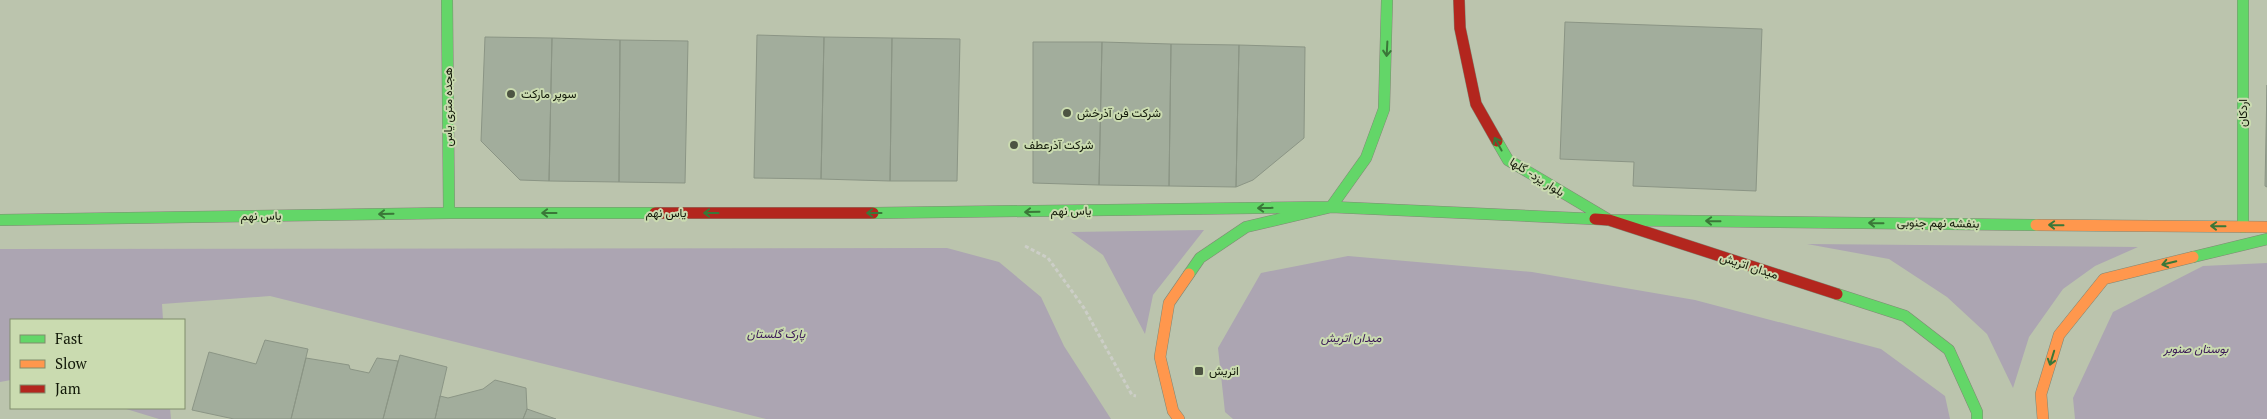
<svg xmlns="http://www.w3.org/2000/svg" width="2267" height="419" viewBox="0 0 2267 419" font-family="'PT Serif',Vazirmatn,serif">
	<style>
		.green { fill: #aca5b2 }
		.building { fill: #a2ad9c; stroke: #8b9585 }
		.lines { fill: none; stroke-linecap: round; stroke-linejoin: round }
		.fast-casing { stroke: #818875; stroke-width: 12 }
		.slow-casing { stroke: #818875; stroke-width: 12 }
		.jam-casing { stroke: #818875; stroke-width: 12 }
		.path { stroke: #cccec7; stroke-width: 3; stroke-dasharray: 4 2.5; stroke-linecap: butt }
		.fast { stroke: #63d668; stroke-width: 11 }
		.slow { stroke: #ff974d; stroke-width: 11 }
		.jam { stroke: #b3261e; stroke-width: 11 }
		.oneway { stroke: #3a7738 }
		.poi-dot { fill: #4d5442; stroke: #cadbb0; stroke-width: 2 }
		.labels { text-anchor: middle; stroke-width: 4; stroke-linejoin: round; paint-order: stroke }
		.poi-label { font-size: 12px; fill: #121808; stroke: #cadbb0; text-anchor: start }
		.street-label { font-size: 12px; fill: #121808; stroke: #cadbb0 }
		.park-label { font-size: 12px; font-style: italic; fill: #391656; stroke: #cadbb0 }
	</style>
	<rect width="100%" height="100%" fill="#bbc4ad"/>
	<path class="green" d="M 1204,230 L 1153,295 L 1145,334 L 1103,255 L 1071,232 Z
		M 1807,244 L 2138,247 L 2095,266 L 2063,289 L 2029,337 L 2013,388 L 1987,334 L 1947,297 L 1889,259 Z
		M 947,248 L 999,262 L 1041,297 L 1064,346 L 1111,419 L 766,419 L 270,296 L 162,304 L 163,320 L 11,320 L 11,380 L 0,382 L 0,249 Z
		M 1348,256 L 1532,272 L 1695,300 L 1881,349 L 1945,396 L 1950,419 L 1233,419 L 1225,412 L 1218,348 L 1261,273 Z
		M 2267,263 L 2267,419 L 2075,419 L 2073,398 L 2113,312 L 2203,266 Z
		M 123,408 L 170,408 L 171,419 L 159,419 Z"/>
	<path class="building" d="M 1565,22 L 1762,29 L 1756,191 L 1633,186 L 1634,162 L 1560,159 Z
		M 757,35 L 824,37 L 821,179 L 754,178 Z
		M 485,37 L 552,38 L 549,181 L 520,180 L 481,141 Z
		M 824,37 L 892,38 L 890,181 L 821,179 Z
		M 552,38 L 620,40 L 619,182 L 549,181 Z
		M 892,38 L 960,39 L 957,181 L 890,181 Z
		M 620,40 L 688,41 L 685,183 L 619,182 Z
		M 1033,42 L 1102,42 L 1099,185 L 1033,183 Z
		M 1102,42 L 1171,44 L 1169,186 L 1099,185 Z
		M 1171,44 L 1239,45 L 1236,187 L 1169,186 Z
		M 1239,45 L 1305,47 L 1304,138 L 1253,180 L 1236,187 Z
		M 2267,85 L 2267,187 L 2265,186 Z
		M 265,340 L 308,349 L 291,419 L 234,419 L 192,410 L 209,352 L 256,364 Z
		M 400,355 L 447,367 L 435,419 L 383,419 Z
		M 306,358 L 349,365 L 350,369 L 369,373 L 377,358 L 398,361 L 383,419 L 291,419 Z
		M 495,380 L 526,388 L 527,409 L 523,419 L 435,419 L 440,396 L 448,398 L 483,389 Z
		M 527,409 L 556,419 L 523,419 Z"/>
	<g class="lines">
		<g class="fast-casing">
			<path id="fast" d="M 447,0 L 449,213
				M 2243,0 L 2243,227
				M 1497,141 L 1508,160 L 1609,220 L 2036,225
				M 873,213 L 1331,207 L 1366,158 L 1384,109 L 1387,0
				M 0,220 L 449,213 L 655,213
				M 2193,257 L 2267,239
				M 1189,274 L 1200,258 L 1246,227 L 1331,207 L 1595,219
				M 1837,294 L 1905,316 L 1949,350 L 1977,412 L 1977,419"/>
		</g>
		<g class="slow-casing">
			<path id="slow" d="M 2036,225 L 2267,227
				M 1179,419 L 1173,411 L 1160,357 L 1169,303 L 1189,274
				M 2043,419 L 2041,394 L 2059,335 L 2104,279 L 2193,257"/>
		</g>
		<g class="jam-casing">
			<path id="jam" d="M 1459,0 L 1460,28 L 1476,104 L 1497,141
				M 655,213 L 873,213
				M 1595,219 L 1609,220 L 1837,294"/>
		</g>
		<path class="path" d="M 1025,246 L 1048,258 L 1084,308 L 1132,395 L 1136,396"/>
		<use href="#fast" class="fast"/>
		<use href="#slow" class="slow"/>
		<use href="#jam" class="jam"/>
	</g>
	<defs><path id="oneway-shaft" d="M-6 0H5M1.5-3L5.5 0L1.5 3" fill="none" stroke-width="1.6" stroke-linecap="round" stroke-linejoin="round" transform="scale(1.25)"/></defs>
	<g class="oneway">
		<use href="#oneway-shaft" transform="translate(1387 49) rotate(93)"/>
		<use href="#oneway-shaft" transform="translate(1498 144) rotate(-119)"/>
		<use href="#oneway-shaft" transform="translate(1265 208) rotate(179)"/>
		<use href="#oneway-shaft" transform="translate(1032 212) rotate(179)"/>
		<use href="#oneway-shaft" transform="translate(549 213) rotate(180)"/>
		<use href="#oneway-shaft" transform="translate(711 213) rotate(180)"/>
		<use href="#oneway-shaft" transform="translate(874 213) rotate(180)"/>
		<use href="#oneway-shaft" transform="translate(386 214) rotate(179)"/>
		<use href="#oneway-shaft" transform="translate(1713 221) rotate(-179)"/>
		<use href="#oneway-shaft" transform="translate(1876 223) rotate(-179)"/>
		<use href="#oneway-shaft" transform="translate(2056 225) rotate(-179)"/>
		<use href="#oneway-shaft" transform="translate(2218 226) rotate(-179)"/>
		<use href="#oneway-shaft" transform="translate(2169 263) rotate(166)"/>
		<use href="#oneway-shaft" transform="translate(2052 358) rotate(107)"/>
	</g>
	<g class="poi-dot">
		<circle cx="511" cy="94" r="5"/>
		<circle cx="1067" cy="113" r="5"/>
		<circle cx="1014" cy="145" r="5"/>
		<rect x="1194" y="366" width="10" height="10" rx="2.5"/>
	</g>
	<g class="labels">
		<g class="poi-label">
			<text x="521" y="98">سوپر مارکت</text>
			<text x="1077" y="117">شرکت فن آذرخش</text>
			<text x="1024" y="149">شرکت آذرعطف</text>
			<text x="1209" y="375">اتریش</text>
		</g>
		<g class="street-label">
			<text transform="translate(448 107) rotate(-90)" y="4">هجده متری یاس</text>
			<text transform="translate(2243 113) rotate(-90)" y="4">اردکان</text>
			<text transform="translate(1537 177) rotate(32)" y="4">بلوار یزد- گلها</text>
			<text transform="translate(1071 211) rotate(-1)" y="4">یاس نهم</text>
			<text x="666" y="217">یاس نهم</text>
			<text transform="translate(261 216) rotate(-1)" y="4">یاس نهم</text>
			<text transform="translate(1938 223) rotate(1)" y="4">بنفشه نهم جنوبی</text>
			<text transform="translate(1749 266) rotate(18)" y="4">میدان اتریش</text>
		</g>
		<g class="park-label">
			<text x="776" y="338">پارک گلستان</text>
			<text x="1351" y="342">میدان اتریش</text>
			<text x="2196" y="353">بوستان صنوبر</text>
		</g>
	</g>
	<rect x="10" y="319" width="175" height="90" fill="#cadbb0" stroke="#808d6d"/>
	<rect x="20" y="335" width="25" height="8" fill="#63d668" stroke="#808d6d"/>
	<text x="55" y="344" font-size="15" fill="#121808">Fast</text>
	<rect x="20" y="360" width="25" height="8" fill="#ff974d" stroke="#808d6d"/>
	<text x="55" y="369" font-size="15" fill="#121808">Slow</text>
	<rect x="20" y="385" width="25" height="8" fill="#b3261e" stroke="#808d6d"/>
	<text x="55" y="394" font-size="15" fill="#121808">Jam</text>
</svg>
